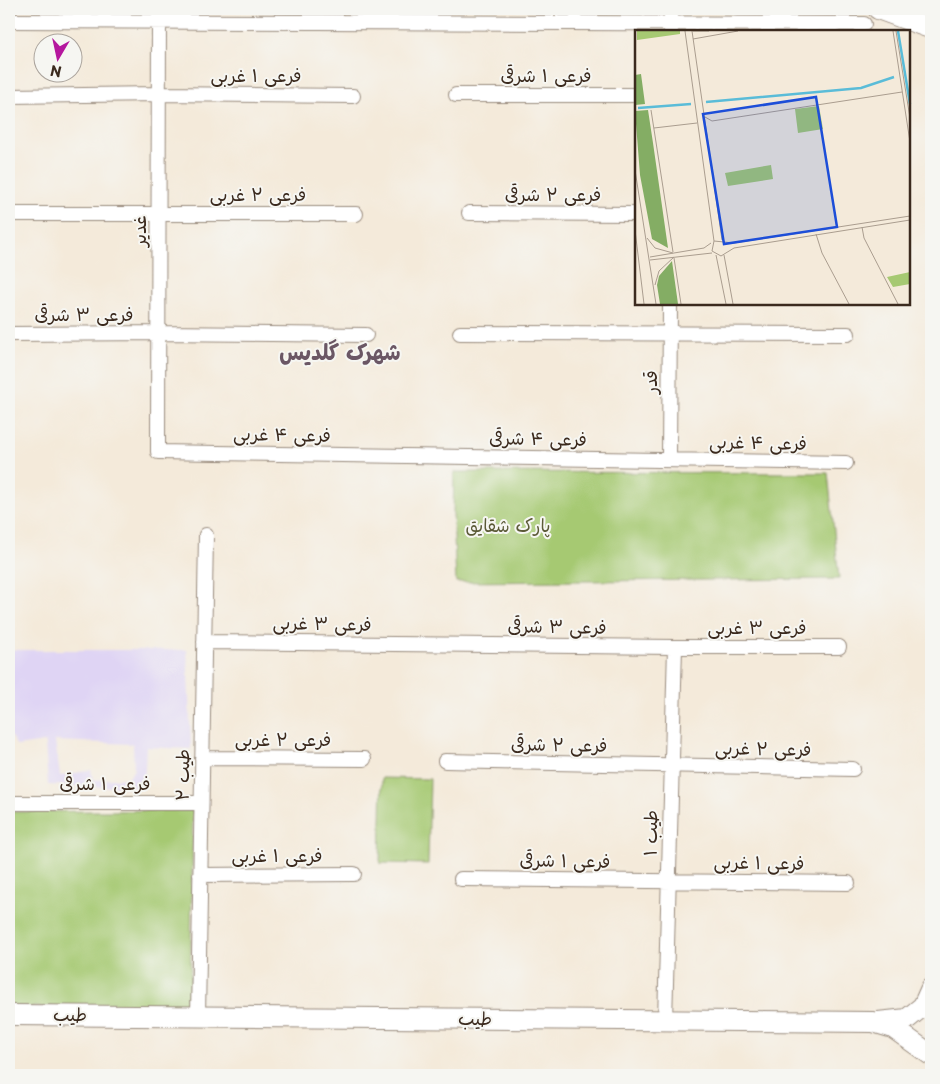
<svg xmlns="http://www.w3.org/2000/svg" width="940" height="1084" viewBox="0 0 940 1084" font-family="'Playpen Sans','Playpen Sans Arabic',sans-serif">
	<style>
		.built { fill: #dfd4f4; fill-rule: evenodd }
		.green { fill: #a6c972; stroke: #707a48 }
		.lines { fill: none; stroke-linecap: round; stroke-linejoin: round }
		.street-casing { stroke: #988a7c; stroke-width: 16 }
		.secondary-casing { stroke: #988a7c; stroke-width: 22 }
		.street { stroke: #fff; stroke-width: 14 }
		.secondary { stroke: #fff; stroke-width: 20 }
		.labels { text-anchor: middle; stroke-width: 4; stroke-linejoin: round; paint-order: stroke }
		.street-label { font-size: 18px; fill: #3b2a1e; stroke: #f6f6f2 }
		.park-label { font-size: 18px; fill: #5b5a37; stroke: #f6f6f2 }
		.district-label { font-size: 22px; font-weight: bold; fill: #6b5765; stroke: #f6f6f2 }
		.inset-river { fill: none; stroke: #5abcd8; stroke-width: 2.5 }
		.inset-road { fill: none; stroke: #aa9d8f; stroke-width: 1 }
		.view { fill: #1d4ed8; fill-opacity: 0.15; stroke: #1d4ed8; stroke-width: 2.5 }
		.inset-edge { fill: none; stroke: #3b2a1e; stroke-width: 2.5 }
	</style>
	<rect width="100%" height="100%" fill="#f6f6f2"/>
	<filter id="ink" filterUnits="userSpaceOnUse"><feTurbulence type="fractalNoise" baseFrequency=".02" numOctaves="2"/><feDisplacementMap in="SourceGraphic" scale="10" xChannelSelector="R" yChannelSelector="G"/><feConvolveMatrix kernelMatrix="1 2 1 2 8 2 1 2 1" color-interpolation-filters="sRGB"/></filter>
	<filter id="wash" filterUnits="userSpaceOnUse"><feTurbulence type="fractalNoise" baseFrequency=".0096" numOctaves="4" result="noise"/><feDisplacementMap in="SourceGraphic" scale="20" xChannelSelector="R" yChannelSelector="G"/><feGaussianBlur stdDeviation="1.12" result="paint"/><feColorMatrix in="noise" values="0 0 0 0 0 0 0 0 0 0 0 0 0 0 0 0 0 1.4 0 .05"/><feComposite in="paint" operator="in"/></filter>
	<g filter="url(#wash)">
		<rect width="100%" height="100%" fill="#f4eada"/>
		<path class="built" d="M 9,650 L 187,650 L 191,749 L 146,747 L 144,788 L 48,785 L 45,742 L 17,746 L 9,733 ZM 55,741 L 133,744 L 134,769 L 129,778 L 93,780 L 91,770 L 60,776 Z"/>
		<path class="green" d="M 454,472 L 828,473 L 839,579 L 456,582 L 453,513 Z
			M 382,778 L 430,779 L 428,864 L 380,863 Z
			M 193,810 L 190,1008 L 9,1007 L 9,812 Z"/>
	</g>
	<g filter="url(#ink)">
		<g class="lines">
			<g class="street-casing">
				<path id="street" d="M 159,9 L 158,452 L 846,463
					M 9,21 L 864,24
					M 671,31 L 671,9
					M 456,95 L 636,95
					M 9,96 L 159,94 L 353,96
					M 469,213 L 636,214
					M 9,214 L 356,214
					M 460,333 L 848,334
					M 9,334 L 159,333 L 366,335
					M 669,460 L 670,304
					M 204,642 L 675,647 L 839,647
					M 202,758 L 364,759
					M 445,761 L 853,769
					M 9,803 L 201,803
					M 200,875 L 354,874
					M 461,879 L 848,883
					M 198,1017 L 206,535
					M 665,1021 L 675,647"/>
			</g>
			<g class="secondary-casing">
				<path id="secondary" d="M 878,9 L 927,27
					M 9,1015 L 873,1022 L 893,1028 L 931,1055
					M 878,1022 L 907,1019 L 923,1006 L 931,988"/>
			</g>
			<use href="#street" class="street"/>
			<use href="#secondary" class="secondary"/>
		</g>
	</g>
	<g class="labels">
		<g class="street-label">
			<text x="256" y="82">فرعی ۱ غربی</text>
			<text x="546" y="82">فرعی ۱ شرقی</text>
			<text x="258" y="201">فرعی ۲ غربی</text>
			<text x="553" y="201">فرعی ۲ شرقی</text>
			<text transform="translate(140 231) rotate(-90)" y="6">غدیر</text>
			<text x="84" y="321">فرعی ۳ شرقی</text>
			<text transform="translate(651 382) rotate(-90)" y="6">قدر</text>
			<text transform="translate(282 435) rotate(1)" y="6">فرعی ۴ غربی</text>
			<text transform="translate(538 439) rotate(1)" y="6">فرعی ۴ شرقی</text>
			<text transform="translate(758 443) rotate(1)" y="6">فرعی ۴ غربی</text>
			<text transform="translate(322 624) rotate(1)" y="6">فرعی ۳ غربی</text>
			<text transform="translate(557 627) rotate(1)" y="6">فرعی ۳ شرقی</text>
			<text x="757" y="634">فرعی ۳ غربی</text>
			<text x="283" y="746">فرعی ۲ غربی</text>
			<text transform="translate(559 745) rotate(1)" y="6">فرعی ۲ شرقی</text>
			<text transform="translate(763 749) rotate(1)" y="6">فرعی ۲ غربی</text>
			<text transform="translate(183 775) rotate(-89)" y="6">طیب ۲</text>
			<text x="105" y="790">فرعی ۱ شرقی</text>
			<text transform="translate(651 833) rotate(-89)" y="6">طیب ۱</text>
			<text x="277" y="862">فرعی ۱ غربی</text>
			<text transform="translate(565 861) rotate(1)" y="6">فرعی ۱ شرقی</text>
			<text transform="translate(759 863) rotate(1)" y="6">فرعی ۱ غربی</text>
			<text transform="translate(70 1015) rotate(1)" y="6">طیب</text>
			<text transform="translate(475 1019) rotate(1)" y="6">طیب</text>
		</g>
		<g class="park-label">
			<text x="508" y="532">پارک شقایق</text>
		</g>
		<g class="district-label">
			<text x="340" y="360">شهرک گلدیس</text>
		</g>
	</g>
	<g transform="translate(635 30)">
		<rect width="275" height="275" fill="#f4eada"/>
		<path d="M 2,1 L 45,1 L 45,4 L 2,10 ZM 184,76 L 188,99 L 163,103 L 160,79 ZM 136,135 L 138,149 L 93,156 L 90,143 ZM 275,242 L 275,254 L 258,257 L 252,247 Z" fill="#a6c972"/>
		<path d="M 6,44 L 10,74 L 0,75 L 0,45 ZM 13,80 L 18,113 L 33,218 L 17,209 L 5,145 L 0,81 ZM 37,231 L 43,274 L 25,274 L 22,255 L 24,246 Z" fill="#84ad64"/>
		<path class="inset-river" d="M 263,1 L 275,74M 71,72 L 226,58 L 259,47M 3,78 L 56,74"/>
		<path class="inset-road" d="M 50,1 L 79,211M 57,1 L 87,210M 58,1 L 74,1M 258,1 L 275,112M 261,1 L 275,88M 58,9 L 103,1M 16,80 L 38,222M 70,87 L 77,91 L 267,62M 19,98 L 62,93M 0,140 L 21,274M 227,197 L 229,208 L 263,274M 0,200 L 9,274M 181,204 L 187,223 L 214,274M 12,208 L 20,218 L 38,223M 79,211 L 77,221 L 86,226 L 99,218 L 275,190M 79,211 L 99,213 L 275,186M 81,225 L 91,274M 89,225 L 98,274M 15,227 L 69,218 L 76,213M 39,228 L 46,274M 15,230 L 77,223M 20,255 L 24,241 L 39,227"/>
		<path class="view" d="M 181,67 L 202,197 L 89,214 L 68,84 Z"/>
		<rect width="275" height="275" class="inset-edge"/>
	</g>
	<rect width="940" height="1084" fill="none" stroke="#f6f6f2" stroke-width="30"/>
	<g transform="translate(58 58) rotate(189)"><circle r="24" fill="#f6f6f2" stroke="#aba49d"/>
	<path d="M0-4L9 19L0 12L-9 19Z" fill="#b5179e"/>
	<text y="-8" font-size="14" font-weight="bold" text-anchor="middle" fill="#3b2a1e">N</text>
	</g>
</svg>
